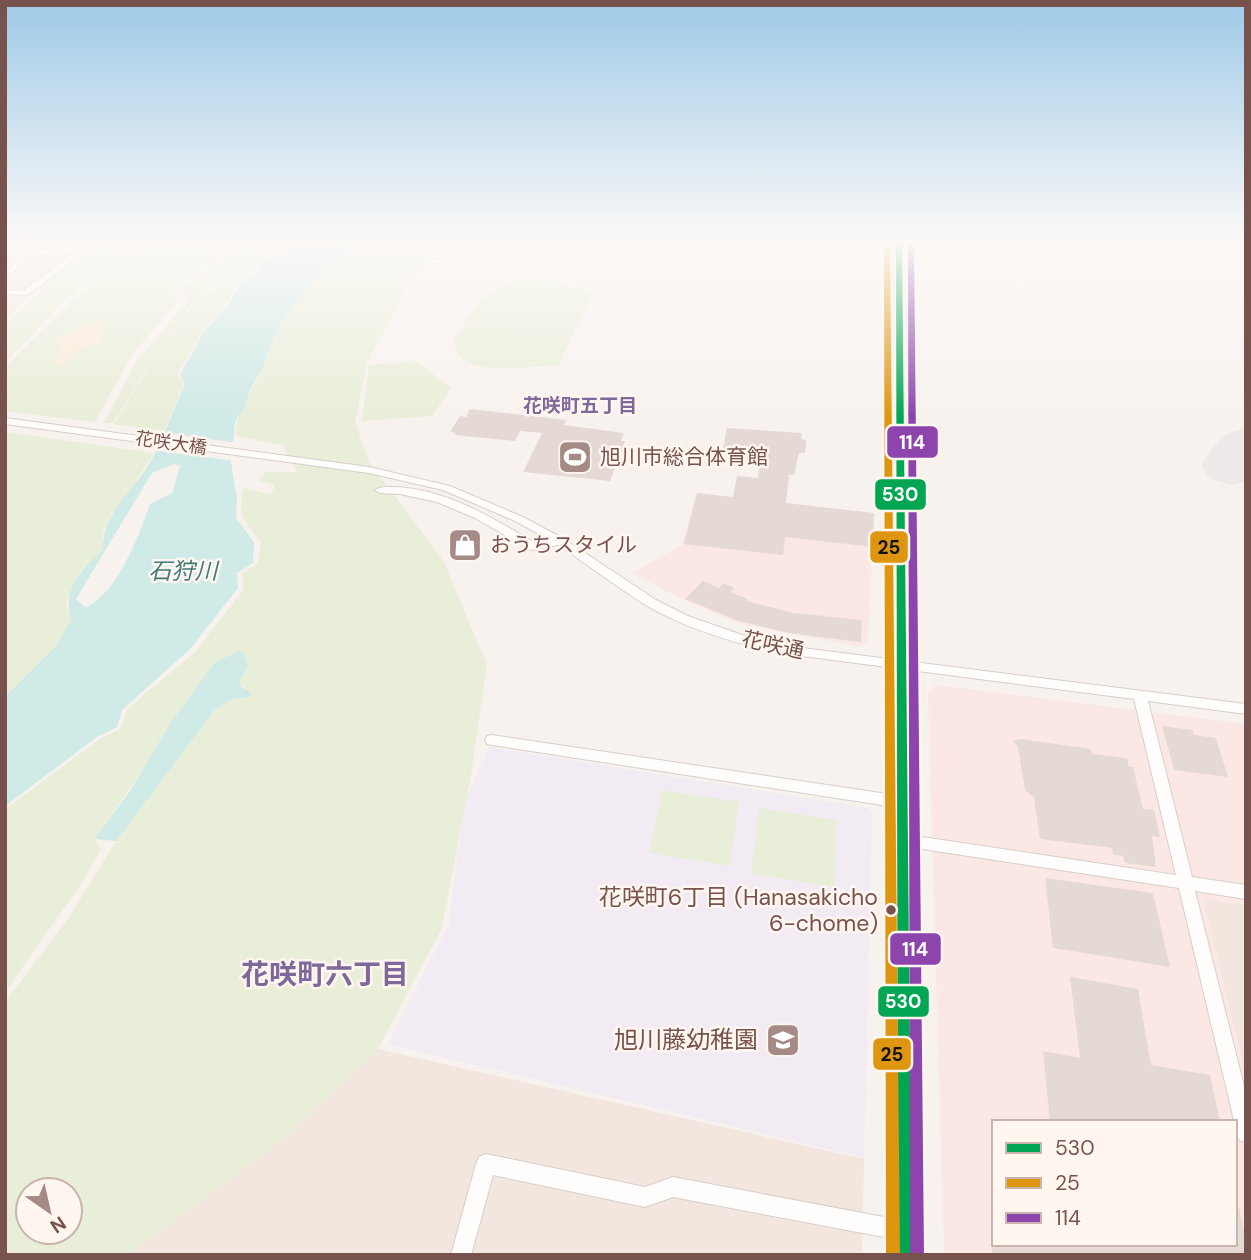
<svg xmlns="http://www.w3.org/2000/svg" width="1251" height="1260" viewBox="0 0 1251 1260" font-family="'DM Sans','Noto Sans JP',sans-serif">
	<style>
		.residential { fill: #f3e6de }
		.commercial { fill: #fbe8e5; fill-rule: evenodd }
		.education { fill: #f2ebf4 }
		.green { fill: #e9eed9; fill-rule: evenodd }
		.sand { fill: #faead7 }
		.water { fill: #cfeae7; fill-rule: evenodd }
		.pier { fill: #f8f2ee }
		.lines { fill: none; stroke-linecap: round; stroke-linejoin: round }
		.stream { stroke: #cfeae7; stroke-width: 2.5 }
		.runway { fill: #eeeaea; fill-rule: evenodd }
		.building { fill: #e5d9d5 }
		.minor-casing { stroke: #d7ceca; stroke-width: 2 }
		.highway-casing { stroke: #dacecb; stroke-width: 1 }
		.minor { fill: #fefdfc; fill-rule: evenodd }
		.highway { fill: #f1e7e6; fill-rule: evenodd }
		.bus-1-casing { stroke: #fff6f0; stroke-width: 5 }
		.bus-2-casing { stroke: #fff6f0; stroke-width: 5 }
		.bus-3-casing { stroke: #fff6f0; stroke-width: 5 }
		.bus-1 { fill: #00a651; fill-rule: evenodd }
		.bus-2 { fill: #de950f; fill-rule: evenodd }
		.bus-3 { fill: #8e44ad; fill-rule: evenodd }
		.bus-dot { fill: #78524c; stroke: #fff6f0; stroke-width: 2.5 }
		.labels { text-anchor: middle; stroke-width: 5; stroke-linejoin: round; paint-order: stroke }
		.far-street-label { font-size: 18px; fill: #78524c; stroke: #fff6f0 }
		.far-neighbourhood-label { font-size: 19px; font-weight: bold; fill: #7f689a; stroke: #fff6f0 }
		.poi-label { font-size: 21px; fill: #78524c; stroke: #fff6f0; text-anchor: start }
		.street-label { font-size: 21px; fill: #78524c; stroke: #fff6f0 }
		.water-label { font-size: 23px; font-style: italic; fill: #3f7c7a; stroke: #fff6f0 }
		.near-bus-label { font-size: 23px; fill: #78524c; stroke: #fff6f0; text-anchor: end }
		.near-poi-label { font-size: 24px; fill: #78524c; stroke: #fff6f0; text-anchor: end }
		.near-neighbourhood-label { font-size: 28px; font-weight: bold; fill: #7f689a; stroke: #fff6f0 }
		.line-badge { stroke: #fff6f0; stroke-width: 2.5 }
		.badge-label { font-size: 19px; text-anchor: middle; font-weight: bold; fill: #fff }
		.pale-badge-label { font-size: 19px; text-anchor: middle; font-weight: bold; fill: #111 }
	</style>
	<rect width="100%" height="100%" fill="#f8f2ee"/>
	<path class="residential" d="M 5,241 L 99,241 L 30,295 L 5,319 Z
		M 1203,898 L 1246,905 L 1246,1078 Z
		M 378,1049 L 864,1159 L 862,1255 L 126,1255 L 276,1145 Z"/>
	<path class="commercial" d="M 695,495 L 874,514 L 868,642 L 859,647 L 738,623 L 683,600 L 633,573 L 682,545 Z
		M 936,685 L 1246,724 L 1246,905 L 1204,899 L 1246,1078 L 1246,1255 L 944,1255 L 928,692 ZM 994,1122 L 1235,1122 L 1235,1244 L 994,1244 Z"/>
	<path class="education" d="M 651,241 L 817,241 L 816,253 Z
		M 489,747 L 868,808 L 872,812 L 864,1158 L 388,1044 L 449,924 L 464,804 Z"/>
	<path class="green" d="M 103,241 L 143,241 L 64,302 L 5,362 L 5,325 L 44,287 L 43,284 Z
		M 145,241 L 236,241 L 204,270 L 181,282 L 171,295 L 180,299 L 132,354 L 95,422 L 5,411 L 5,367 L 70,303 Z
		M 243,241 L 295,241 L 242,279 L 225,306 L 204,329 L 178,374 L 184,384 L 164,431 L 113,424 C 123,412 129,399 137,386 C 154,359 173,333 192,307 L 195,299 L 221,287 L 224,282 L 224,278 C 219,291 198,289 192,302 C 176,332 153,358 135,387 C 127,400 122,411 112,423 L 104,423 L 136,362 L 190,298 L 178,294 L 189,283 L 202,278 Z
		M 359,241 L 448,241 L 406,279 L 401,299 L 367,363 L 355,422 L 369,462 L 444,562 L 487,665 L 471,776 L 442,928 L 378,1049 L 276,1145 L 126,1255 L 5,1255 L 5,1002 L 68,919 L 116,841 L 214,711 L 230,700 L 249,697 L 251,693 L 215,662 C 173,720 137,782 94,839 L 101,849 L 79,887 L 5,992 L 5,809 L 100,739 L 120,729 L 128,708 L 195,652 L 243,590 L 243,573 L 258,563 L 261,542 C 245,521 236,516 244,488 L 271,495 L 275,485 L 258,481 L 266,472 L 297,472 L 282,445 L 236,436 C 235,414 249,392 261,373 C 269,359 270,342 278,328 C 299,294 330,267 359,241 ZM 28,1190 L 70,1190 L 70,1232 L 28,1232 Z
		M 537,279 C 558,280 575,289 595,291 L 558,366 C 534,363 452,384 455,338 C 481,300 485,281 537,279 Z
		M 416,361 L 451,388 L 432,416 L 362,421 L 369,365 Z
		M 5,432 L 154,453 L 129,492 L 112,513 L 103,533 L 103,549 L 80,572 L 66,602 L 71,620 L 56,646 L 5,697 Z
		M 662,790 L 739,802 L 730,866 L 649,853 Z
		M 759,808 L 837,820 L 834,887 L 751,874 Z"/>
	<path class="sand" d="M 102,322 L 101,332 L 104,335 L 99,343 L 75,352 L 64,366 L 54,366 L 60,351 L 56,341 L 63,334 Z"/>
	<path class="water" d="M 297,241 L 359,241 L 319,277 L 293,306 L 277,330 L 262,370 L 249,391 L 246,404 L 235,422 L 231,462 L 237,499 L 236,518 L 254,542 L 253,563 L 237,573 L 238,588 L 190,649 L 122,710 L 117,727 L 97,737 L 5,806 L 5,697 L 56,646 L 71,620 C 62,587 81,571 103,549 C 102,511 135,491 152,459 C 164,435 174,409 185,384 L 180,374 L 205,330 L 227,306 L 243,280 L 252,276 L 264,262 L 286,253 ZM 174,464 L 180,466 L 172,493 L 150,504 C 140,533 116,597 85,607 L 76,599 L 152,473 Z
		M 240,651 L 244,654 L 248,666 L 240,681 L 241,686 L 252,693 L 249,697 L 230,700 L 214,711 L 116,841 L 94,839 L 128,794 L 170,724 L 215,662 Z"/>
	<path class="pier" d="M 161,432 L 238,443 L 235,461 L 151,450 Z"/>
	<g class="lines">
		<path class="stream" d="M 5,252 L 81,247
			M 228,258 L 272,261"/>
		<path class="runway" d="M 1246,428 L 1246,481 L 1232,485 L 1210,479 L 1201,466 C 1216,444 1219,434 1246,428 Z"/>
	</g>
	<path class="building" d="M 470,409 L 566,420 L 564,425 L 624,433 L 621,441 L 625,441 L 610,481 L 523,472 L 542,433 L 520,431 L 515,441 L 454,435 L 456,433 L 450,432 L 460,416 L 466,417 Z
		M 727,428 L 802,433 L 801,439 L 806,440 L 805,453 L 799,453 L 794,475 L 789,475 L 786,503 L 874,513 L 873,547 L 785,537 L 783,555 L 684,544 L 697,493 L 733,497 L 737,476 L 758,478 L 762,452 L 723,449 Z
		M 703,581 L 719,588 L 723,583 L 735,588 L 730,592 L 748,599 L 746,601 L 794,613 L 862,620 L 861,642 L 788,633 L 736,620 L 685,599 Z
		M 1162,726 L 1193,730 L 1194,735 L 1216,738 L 1228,777 L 1174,770 Z
		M 1021,739 L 1091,749 L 1092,754 L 1127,758 L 1129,767 L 1133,767 L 1143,809 L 1154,810 L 1160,837 L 1152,836 L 1156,867 L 1125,863 L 1123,856 L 1113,854 L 1112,848 L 1040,839 L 1034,797 L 1025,790 L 1018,747 L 1013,741 Z
		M 1045,878 L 1153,893 L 1170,967 L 1053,948 Z
		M 1070,977 L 1138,989 L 1151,1065 L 1210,1075 L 1220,1122 L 1050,1122 L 1043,1051 L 1080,1058 Z
		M 1235,1208 L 1239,1208 L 1246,1238 L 1246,1255 L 1217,1253 L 1216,1255 L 992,1255 L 992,1244 L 1130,1244 L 1142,1247 L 1142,1244 L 1235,1244 Z"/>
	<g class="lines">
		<g class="minor-casing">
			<path id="minor" d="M 39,241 L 47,241 L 37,250 L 82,247 L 90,241 L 98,241 L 28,295 L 5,294 L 5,290 L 23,291 L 75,252 L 32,255 L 5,279 L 5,273 L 23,256 L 5,257 L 5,253 L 28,251 Z
				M 513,241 L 525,241 L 423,266 L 419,264 Z
				M 5,418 L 369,467 L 450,486 L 523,517 L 564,539 L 656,600 L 688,616 L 748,637 L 779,645 L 1246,704 L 1246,714 L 1148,701 L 1192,877 L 1246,885 L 1246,899 L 1195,891 L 1246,1094 L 1246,1142 L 1239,1140 L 1237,1133 L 1179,888 L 902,846 L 897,844 L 894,840 L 897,836 L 902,834 L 1176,875 L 1134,699 L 779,653 C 734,643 687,629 647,606 C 617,587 588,565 558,545 L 533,550 L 529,549 L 475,518 L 437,502 L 400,494 L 380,493 L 375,490 C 381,486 388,487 395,487 C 446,489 493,518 535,543 L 550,540 L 515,521 L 443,490 L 369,473 L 5,424 Z
				M 492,735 L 901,796 L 906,798 L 908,802 L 906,806 L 901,808 L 492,745 L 487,744 L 485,740 L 487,736 Z
				M 486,1154 L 645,1187 L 673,1177 L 905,1221 L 912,1224 L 915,1231 L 912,1238 L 905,1241 L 673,1197 L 645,1207 L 493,1175 L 471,1255 L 451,1255 L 476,1164 L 479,1157 Z"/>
		</g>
		<g class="highway-casing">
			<path id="highway" d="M 894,241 L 904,241 L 920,1255 L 890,1255 Z"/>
		</g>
		<use href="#minor" class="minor"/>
		<use href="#highway" class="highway"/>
		<g class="bus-1-casing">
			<path id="bus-1" d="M 896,241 L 902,241 L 912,1255 L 898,1255 Z"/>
		</g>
		<g class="bus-2-casing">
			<path id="bus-2" d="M 884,241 L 890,241 L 900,1255 L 886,1255 Z"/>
		</g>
		<g class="bus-3-casing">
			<path id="bus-3" d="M 908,241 L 914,241 L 924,1255 L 910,1255 Z"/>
		</g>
		<use href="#bus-1" class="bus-1"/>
		<use href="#bus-2" class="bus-2"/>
		<use href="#bus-3" class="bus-3"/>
	</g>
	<linearGradient id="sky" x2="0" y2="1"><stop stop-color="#9ecae8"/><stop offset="0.58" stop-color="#fcf9f7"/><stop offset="1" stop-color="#fcf9f7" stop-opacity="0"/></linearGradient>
	<rect width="1251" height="417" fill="url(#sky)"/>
	<defs>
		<g id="stadium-square" transform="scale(1.75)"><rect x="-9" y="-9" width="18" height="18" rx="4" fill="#a58a85" stroke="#fff6f0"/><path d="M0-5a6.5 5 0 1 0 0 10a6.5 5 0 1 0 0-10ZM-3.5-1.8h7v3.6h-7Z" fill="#fff"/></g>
		<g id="shop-square" transform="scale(1.75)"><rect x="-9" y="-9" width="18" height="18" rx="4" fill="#a58a85" stroke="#fff6f0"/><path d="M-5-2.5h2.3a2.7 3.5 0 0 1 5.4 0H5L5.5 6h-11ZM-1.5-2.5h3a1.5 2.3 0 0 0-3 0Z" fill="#fff"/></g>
		<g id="school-square" transform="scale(1.75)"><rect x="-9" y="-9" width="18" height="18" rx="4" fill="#a58a85" stroke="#fff6f0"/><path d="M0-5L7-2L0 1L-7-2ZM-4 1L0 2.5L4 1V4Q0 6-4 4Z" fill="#fff"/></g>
	</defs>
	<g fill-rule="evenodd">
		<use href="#stadium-square" x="575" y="457"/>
		<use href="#shop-square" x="465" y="545"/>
		<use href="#school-square" x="783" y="1040"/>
	</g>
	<circle class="bus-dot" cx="891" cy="910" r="6"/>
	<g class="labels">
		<g class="far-street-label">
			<text transform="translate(171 443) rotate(8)" y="6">花咲大橋</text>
		</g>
		<g class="far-neighbourhood-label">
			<text x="580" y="412">花咲町五丁目</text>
		</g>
		<g class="poi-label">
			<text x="600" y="464">旭川市総合体育館</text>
			<text x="490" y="552">おうちスタイル</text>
		</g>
		<g class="street-label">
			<text transform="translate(773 645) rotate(12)" y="7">花咲通</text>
		</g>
		<g class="water-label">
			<text x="183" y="579">石狩川</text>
		</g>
		<g class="near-bus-label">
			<text x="878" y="905">花咲町6丁目 (Hanasakicho<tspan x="878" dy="26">6-chome)</tspan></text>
		</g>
		<g class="near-poi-label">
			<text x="758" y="1048">旭川藤幼稚園</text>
		</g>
		<g class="near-neighbourhood-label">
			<text x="325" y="984">花咲町六丁目</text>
		</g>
	</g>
	<g class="line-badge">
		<rect x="886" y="425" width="53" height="34" rx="7" fill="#8e44ad"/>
		<rect x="874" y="478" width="53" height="33" rx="7" fill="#00a651"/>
		<rect x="869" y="530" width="40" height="34" rx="7" fill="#de950f"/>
		<rect x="889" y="932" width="53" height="34" rx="7" fill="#8e44ad"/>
		<rect x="877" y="985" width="53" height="33" rx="7" fill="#00a651"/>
		<rect x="872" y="1037" width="40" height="34" rx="7" fill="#de950f"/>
	</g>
	<g class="badge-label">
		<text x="912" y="449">114</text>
		<text x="900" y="501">530</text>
		<text x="915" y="956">114</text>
		<text x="903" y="1008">530</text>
	</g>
	<g class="pale-badge-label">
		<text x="889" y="554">25</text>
		<text x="892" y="1061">25</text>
	</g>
	<rect width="1251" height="1260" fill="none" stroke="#78524c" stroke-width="14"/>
	<rect x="992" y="1120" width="245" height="126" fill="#fff6f0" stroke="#c9b4ae" stroke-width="2"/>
	<rect x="1006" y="1143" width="35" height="10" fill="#00a651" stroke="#c9b4ae" stroke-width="2"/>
	<text x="1055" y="1155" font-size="21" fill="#78524c">530</text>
	<rect x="1006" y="1178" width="35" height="10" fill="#de950f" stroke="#c9b4ae" stroke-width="2"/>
	<text x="1055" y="1190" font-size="21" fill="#78524c">25</text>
	<rect x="1006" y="1213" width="35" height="10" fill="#8e44ad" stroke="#c9b4ae" stroke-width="2"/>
	<text x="1055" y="1225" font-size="21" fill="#78524c">114</text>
	<g transform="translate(49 1211) rotate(146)"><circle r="33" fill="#fff6f0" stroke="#c9b4ae" stroke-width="2"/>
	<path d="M0-5L12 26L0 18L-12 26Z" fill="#a58a85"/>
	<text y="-10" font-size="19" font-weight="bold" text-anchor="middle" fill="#78524c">N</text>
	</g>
</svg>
